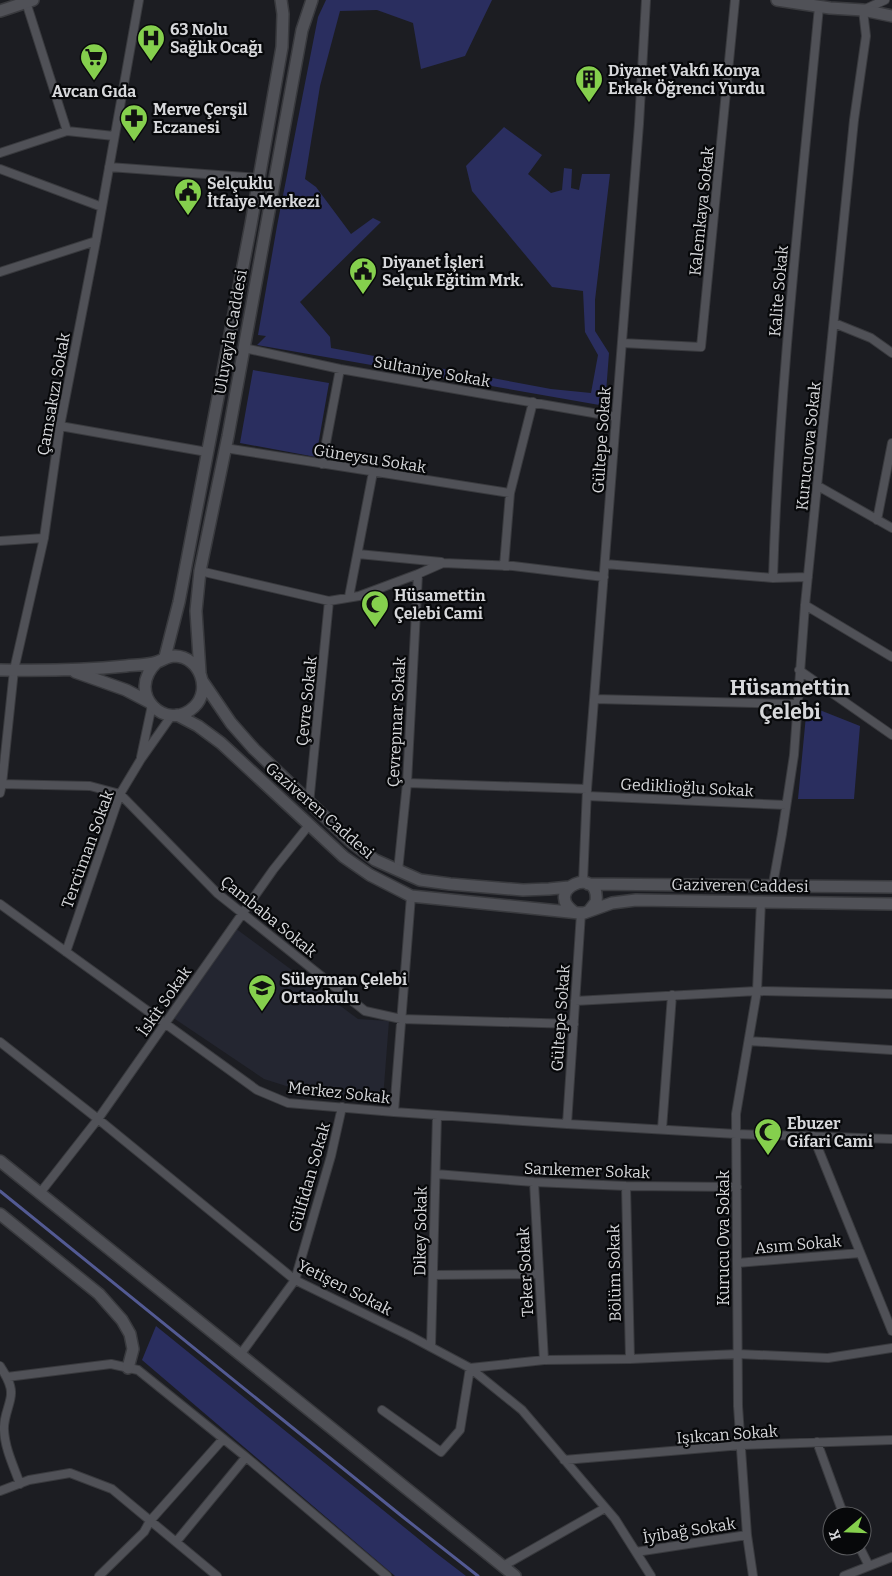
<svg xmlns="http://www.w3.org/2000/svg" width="892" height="1576" viewBox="0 0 892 1576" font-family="Bitter,serif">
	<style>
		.built { fill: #242631 }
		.green { fill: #2a2e5f }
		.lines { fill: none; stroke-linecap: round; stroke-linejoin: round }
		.stream { stroke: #535a93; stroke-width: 3 }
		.street-casing { stroke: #393a3e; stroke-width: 10 }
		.secondary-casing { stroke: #393a3e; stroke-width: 14 }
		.street { stroke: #505157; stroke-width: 8 }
		.secondary { stroke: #505157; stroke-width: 11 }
		.labels { text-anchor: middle; stroke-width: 4.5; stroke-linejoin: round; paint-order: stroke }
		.poi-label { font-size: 16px; font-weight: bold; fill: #d7d8db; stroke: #07080a; text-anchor: start }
		.street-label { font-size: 16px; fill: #d7d8db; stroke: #07080a }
		.district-label { font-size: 21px; font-weight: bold; fill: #d7d8db; stroke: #07080a }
	</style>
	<rect width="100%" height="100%" fill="#1c1d22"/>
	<path class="built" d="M 235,928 L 358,1019 L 389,1021 L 383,1099 L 343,1097 L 305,1092 L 264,1079 L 172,1017 Z"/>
	<path class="green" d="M 326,0 L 492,0 L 465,56 L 421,69 L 413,23 L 377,10 L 340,11 L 320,86 L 305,179 L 316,187 L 351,234 L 373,218 L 381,222 L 300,302 L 330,337 L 331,348 L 551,389 L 591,393 L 598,355 L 585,332 L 583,291 L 552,287 L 472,191 L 466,166 L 504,127 L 542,155 L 528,174 L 551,193 L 562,190 L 564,168 L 572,169 L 571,188 L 579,190 L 582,174 L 610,174 L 595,300 L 595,331 L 609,353 L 605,406 L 257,345 L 266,336 L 258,335 L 277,226 L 318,17 Z
		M 253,370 L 329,383 L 316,457 L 240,443 Z
		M 807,705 L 860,726 L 854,799 L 798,799 Z
		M 156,1326 L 436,1553 L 466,1576 L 395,1576 L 142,1360 Z"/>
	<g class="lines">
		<path class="stream" d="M 0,1191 L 403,1517 L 478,1576"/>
		<g class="street-casing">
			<path id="street" d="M 26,2 L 67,131
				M 0,153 L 67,131 L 114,136
				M 109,167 L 259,178
				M 0,169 L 102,207
				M 0,272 L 96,241
				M 834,323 L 871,338 L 892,353
				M 622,343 L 701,347 L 735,0
				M 244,348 L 340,369 L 616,417
				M 60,426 L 207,452
				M 225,448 L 510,493
				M 322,464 L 340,369
				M 818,486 L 892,528
				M 877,520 L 892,443
				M 0,541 L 44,538
				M 358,554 L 441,562
				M 605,564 L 773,578 L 808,577
				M 504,566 L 510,493 L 533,402
				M 200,571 L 329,601 L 359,596 L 418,574 L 443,563 L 513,566 L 604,577
				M 773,578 C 779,387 801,197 819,7
				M 349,597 L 373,472
				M 805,605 L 892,657
				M 799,670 L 892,735
				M 594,699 L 797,704
				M 141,757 L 152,705
				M 407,783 L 587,789
				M 0,784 L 90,786 L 120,794 L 217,893 L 365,1011 L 401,1019 L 574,1024
				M 0,793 L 2,784 L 14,670 L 44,538 L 60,426 L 96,241 L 139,0
				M 587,796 L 786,805
				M 309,804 L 329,601
				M 398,871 L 407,783 L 418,574
				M 583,882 L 587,789 L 639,124 L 646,0
				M 773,884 L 782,834 L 794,755 L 805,605 L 854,120 L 866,36 L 863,10 L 885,0
				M 0,904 L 257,1090 L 288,1103 L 394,1112 L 567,1124 L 736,1134 L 892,1139
				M 66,952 L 120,794 L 141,759 L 172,715
				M 575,1001 L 757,991 L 892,994
				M 749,1041 L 892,1050
				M 0,1042 L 98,1119 L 295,1280 L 410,1336 L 470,1368 L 522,1410 L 615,1519 L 651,1576
				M 394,1112 L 411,896
				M 567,1124 L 581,913
				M 662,1129 L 672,995
				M 813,1136 L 892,1331
				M 436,1174 L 534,1182 L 626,1186 L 737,1187
				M 534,1182 L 544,1360
				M 626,1186 L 630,1359
				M 40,1193 L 98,1119 L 273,870 L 309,825
				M 737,1263 L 860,1253
				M 433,1275 L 539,1274
				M 431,1347 L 437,1115
				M 240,1355 L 295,1280 L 331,1156 L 342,1107
				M 0,1366 C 5,1374 11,1383 11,1392 C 12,1402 3,1416 4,1430 C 5,1449 14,1467 20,1484
				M 7,1377 L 111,1364 L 138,1370 L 246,1457 L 387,1576
				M 382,1410 L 441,1452 L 460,1430 L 470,1368 L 544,1360 L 630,1359 L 738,1354 L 828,1358 L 892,1348
				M 817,1442 L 844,1516
				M 564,1460 L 742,1445 L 892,1440
				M 0,1491 L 29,1480 L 70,1473 L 112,1489 L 217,1576
				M 176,1542 L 246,1457
				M 859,1546 L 869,1566
				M 636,1552 L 747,1535
				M 503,1566 L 605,1508
				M 99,1576 L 144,1532 L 150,1521 L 223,1439
				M 753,1576 L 747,1535 L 738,1406 L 736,1114 L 757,991 L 761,901
				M 844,1576 L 892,1557"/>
		</g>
		<g class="secondary-casing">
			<path id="secondary" d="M 777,0 L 830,8 L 863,10 L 892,16
				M 0,11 L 33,0
				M 165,657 L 179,602 L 251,224 L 282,47 L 283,14 L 281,0
				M 0,670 C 42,671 85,670 126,666 C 136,665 148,665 157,662 C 163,660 168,656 175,656 C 200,657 212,690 194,707 C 167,733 124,694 157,662
				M 75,672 L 126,690 L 149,702
				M 200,672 L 196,611 L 200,571 L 228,436 L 302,30 L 312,0
				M 203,682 L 231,723 L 254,749 L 351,842 L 375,860 L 420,880 L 450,884 L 523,890 L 549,889 L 569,887
				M 177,715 L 198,726 L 221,743 L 344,857 L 370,875 L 411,896 L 579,913 L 584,913 L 612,903 L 636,900 L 892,904
				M 588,884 L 892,887
				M 574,912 C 542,889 601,864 596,902 L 589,911
				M 0,1161 L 515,1576
				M 0,1214 L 99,1294 L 122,1320 L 130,1334 L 133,1349 L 128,1368"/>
		</g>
		<use href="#street" class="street"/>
		<use href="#secondary" class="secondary"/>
	</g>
	<defs>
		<g id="hospital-pin" transform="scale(1.4375)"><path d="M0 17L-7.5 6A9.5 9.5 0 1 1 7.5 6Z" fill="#85cf4d" stroke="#07080a"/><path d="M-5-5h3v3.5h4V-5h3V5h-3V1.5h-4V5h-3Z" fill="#111"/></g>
		<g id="supermarket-pin" transform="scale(1.4375)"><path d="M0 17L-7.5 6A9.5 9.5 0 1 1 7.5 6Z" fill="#85cf4d" stroke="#07080a"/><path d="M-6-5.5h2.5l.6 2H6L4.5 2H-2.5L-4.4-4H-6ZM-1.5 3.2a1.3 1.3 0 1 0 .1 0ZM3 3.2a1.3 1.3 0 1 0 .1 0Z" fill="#111"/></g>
		<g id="building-pin" transform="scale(1.4375)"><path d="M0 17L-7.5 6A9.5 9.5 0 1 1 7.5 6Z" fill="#85cf4d" stroke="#07080a"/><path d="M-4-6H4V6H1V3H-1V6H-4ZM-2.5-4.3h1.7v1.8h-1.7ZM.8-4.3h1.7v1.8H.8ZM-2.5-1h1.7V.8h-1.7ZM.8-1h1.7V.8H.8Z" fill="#111"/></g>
		<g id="pharmacy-pin" transform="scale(1.4375)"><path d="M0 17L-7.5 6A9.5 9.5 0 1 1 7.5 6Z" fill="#85cf4d" stroke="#07080a"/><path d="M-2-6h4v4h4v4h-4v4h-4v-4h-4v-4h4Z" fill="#111"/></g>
		<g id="civic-pin" transform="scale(1.4375)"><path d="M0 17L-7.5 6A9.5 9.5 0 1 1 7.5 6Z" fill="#85cf4d" stroke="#07080a"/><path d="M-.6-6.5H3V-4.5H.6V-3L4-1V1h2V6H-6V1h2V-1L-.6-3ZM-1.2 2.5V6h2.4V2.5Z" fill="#111"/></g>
		<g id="mosque-pin" transform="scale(1.4375)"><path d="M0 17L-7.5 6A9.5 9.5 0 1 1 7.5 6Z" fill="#85cf4d" stroke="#07080a"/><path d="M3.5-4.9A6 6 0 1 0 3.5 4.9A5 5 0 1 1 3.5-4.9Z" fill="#111"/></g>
		<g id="school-pin" transform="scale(1.4375)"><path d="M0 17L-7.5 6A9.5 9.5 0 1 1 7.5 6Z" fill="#85cf4d" stroke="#07080a"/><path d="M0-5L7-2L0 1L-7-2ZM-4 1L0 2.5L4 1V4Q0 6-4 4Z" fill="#111"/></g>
	</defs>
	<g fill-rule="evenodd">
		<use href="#hospital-pin" x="151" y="38"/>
		<use href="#supermarket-pin" x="94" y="57"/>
		<use href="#building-pin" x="589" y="79"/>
		<use href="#pharmacy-pin" x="134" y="118"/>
		<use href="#civic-pin" x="188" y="192"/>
		<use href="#civic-pin" x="363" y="271"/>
		<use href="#mosque-pin" x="375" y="604"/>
		<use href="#school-pin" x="262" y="988"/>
		<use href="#mosque-pin" x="768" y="1132"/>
	</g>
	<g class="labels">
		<g class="poi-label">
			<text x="170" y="35">63 Nolu<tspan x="170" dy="18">Sağlık Ocağı</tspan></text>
			<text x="608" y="76">Diyanet Vakfı Konya<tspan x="608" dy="18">Erkek Öğrenci Yurdu</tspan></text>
			<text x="94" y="97" text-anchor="middle">Avcan Gıda</text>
			<text x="153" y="115">Merve Çerşil<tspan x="153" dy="18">Eczanesi</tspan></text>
			<text x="207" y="189">Selçuklu<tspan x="207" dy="18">İtfaiye Merkezi</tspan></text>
			<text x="382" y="268">Diyanet İşleri<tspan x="382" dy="18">Selçuk Eğitim Mrk.</tspan></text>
			<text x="394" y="601">Hüsamettin<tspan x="394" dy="18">Çelebi Cami</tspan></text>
			<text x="281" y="985">Süleyman Çelebi<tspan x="281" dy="18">Ortaokulu</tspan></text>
			<text x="787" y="1129">Ebuzer<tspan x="787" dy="18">Gifari Cami</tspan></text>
		</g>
		<g class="street-label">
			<text transform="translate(701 211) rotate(-84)" y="6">Kalemkaya Sokak</text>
			<text transform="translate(778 291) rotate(-85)" y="6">Kalite Sokak</text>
			<text transform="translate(230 332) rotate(-80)" y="6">Uluyayla Caddesi</text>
			<text transform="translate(432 371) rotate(10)" y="6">Sultaniye Sokak</text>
			<text transform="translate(53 394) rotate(-80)" y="6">Çamsakızı Sokak</text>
			<text transform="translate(601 440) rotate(-86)" y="6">Gültepe Sokak</text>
			<text transform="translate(808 446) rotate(-84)" y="6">Kurucuova Sokak</text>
			<text transform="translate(370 458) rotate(9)" y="6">Güneysu Sokak</text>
			<text transform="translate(306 701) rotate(-84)" y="6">Çevre Sokak</text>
			<text transform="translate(396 722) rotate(-87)" y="6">Çevrepınar Sokak</text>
			<text transform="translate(687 787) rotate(3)" y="6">Gediklioğlu Sokak</text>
			<text transform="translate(320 810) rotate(41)" y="6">Gaziveren Caddesi</text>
			<text transform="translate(87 849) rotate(-70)" y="6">Tercüman Sokak</text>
			<text transform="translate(740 885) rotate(1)" y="6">Gaziveren Caddesi</text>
			<text transform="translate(269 916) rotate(39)" y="6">Çambaba Sokak</text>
			<text transform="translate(164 1001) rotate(-55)" y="6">İskit Sokak</text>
			<text transform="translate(560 1018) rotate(-86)" y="6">Gültepe Sokak</text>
			<text transform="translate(339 1092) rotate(6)" y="6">Merkez Sokak</text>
			<text transform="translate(587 1170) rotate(2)" y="6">Sarıkemer Sokak</text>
			<text transform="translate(309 1177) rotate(-74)" y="6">Gülfidan Sokak</text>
			<text transform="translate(420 1231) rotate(-89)" y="6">Dikey Sokak</text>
			<text transform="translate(723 1238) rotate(-90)" y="6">Kurucu Ova Sokak</text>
			<text transform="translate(798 1244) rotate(-5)" y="6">Asım Sokak</text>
			<text transform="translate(525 1272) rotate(-93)" y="6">Teker Sokak</text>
			<text transform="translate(614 1273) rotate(-91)" y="6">Bölüm Sokak</text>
			<text transform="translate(345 1287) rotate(27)" y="6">Yetişen Sokak</text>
			<text transform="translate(727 1434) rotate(-4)" y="6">Işıkcan Sokak</text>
			<text transform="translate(689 1530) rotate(-9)" y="6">İyibağ Sokak</text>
		</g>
		<g class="district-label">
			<text x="790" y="695">Hüsamettin<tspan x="790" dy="24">Çelebi</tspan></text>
		</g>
	</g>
	<g transform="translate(847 1531) rotate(251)"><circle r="24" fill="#07080a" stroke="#5a5b5e"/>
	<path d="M0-4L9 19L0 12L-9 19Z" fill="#85cf4d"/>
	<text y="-8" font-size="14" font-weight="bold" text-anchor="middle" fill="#d7d8db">K</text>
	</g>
</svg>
